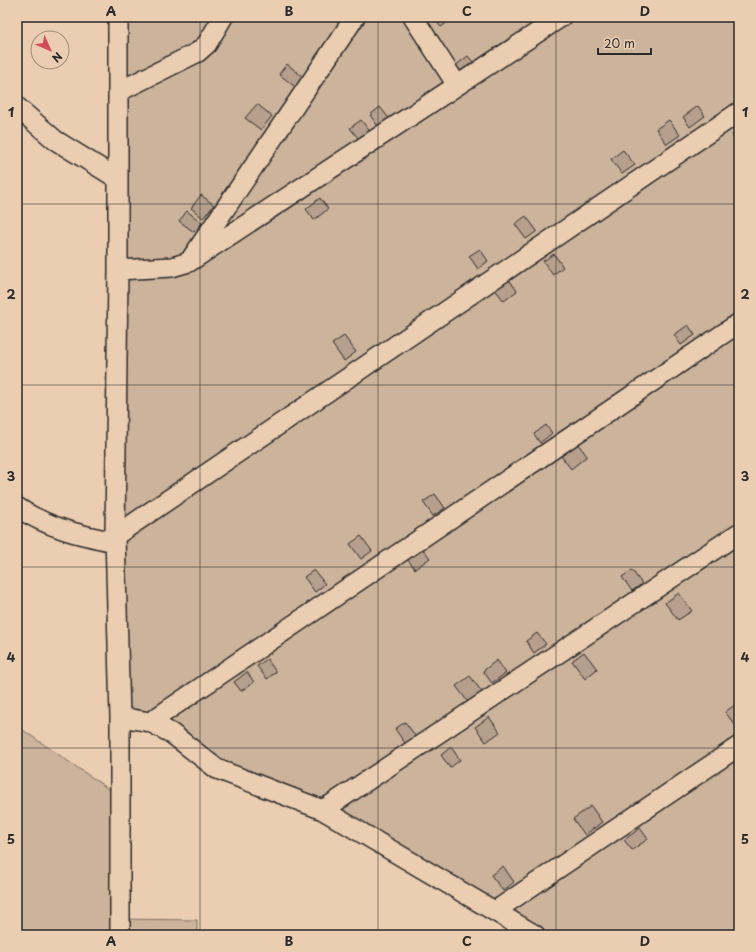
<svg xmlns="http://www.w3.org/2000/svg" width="756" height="952" viewBox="0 0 756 952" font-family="'Playpen Sans',sans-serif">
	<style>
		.green { fill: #ccb39c; stroke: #7c6f64 }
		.building { fill: #b6a08d; stroke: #2b2b2b }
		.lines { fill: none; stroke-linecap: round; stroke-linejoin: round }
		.minor-casing { stroke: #2b2b2b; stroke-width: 22 }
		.minor { stroke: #ebceb2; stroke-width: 19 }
		.grid { fill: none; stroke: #2b2b2b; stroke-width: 1; stroke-opacity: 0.55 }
		.neatline { fill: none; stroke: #2b2b2b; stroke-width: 1.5 }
		.grid-label { font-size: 13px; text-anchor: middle; font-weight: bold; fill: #2b2b2b }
	</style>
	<rect width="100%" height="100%" fill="#ebceb2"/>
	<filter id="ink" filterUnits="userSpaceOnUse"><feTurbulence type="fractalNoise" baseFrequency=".025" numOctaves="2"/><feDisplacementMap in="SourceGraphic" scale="8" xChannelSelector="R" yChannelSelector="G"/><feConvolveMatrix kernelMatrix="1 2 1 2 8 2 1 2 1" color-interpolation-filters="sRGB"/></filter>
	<g filter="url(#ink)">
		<path class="green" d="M 118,17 L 739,17 L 739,935 L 535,935 L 323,810 L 217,769 L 171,733 L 120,717 Z
			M 17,726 L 120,797 L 120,919 L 197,920 L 197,935 L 17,935 Z"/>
		<path class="building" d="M 433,17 L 455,17 L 441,27 Z
			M 468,56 L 476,66 L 462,76 L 455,66 Z
			M 287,64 L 303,77 L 295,87 L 279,74 Z
			M 257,104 L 272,116 L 261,130 L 245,118 Z
			M 698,106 L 705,116 L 690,127 L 683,117 Z
			M 380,107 L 391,121 L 380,129 L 370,115 Z
			M 361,120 L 372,134 L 361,142 L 350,128 Z
			M 669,120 L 680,135 L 667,144 L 656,129 Z
			M 739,130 L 739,145 L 732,135 Z
			M 623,150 L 635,165 L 622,174 L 611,159 Z
			M 201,195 L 214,205 L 203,218 L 191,208 Z
			M 320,198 L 328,209 L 314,220 L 306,209 Z
			M 187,211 L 202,223 L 194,232 L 179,221 Z
			M 526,216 L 537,231 L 526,239 L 515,224 Z
			M 480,249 L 488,261 L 478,269 L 469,256 Z
			M 554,254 L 563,267 L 553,275 L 543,261 Z
			M 508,278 L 517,291 L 504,301 L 494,288 Z
			M 688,325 L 695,335 L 681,345 L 674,335 Z
			M 344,336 L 356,352 L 344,361 L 332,344 Z
			M 546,425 L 552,433 L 540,443 L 534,434 Z
			M 578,444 L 587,456 L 571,469 L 561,456 Z
			M 435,494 L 445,508 L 433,516 L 423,502 Z
			M 361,536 L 372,551 L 361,559 L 350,544 Z
			M 422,548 L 430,558 L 415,569 L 407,559 Z
			M 314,570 L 325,584 L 315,592 L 304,577 Z
			M 632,570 L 642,584 L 632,591 L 622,577 Z
			M 679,593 L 692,611 L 678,620 L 665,603 Z
			M 537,633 L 546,644 L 534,653 L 526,641 Z
			M 584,652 L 597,669 L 585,679 L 572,661 Z
			M 267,659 L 276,672 L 267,679 L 257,666 Z
			M 497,660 L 506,673 L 492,683 L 483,671 Z
			M 247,672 L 254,682 L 241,691 L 234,682 Z
			M 470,676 L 482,692 L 468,702 L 456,686 Z
			M 739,702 L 739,728 L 738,729 L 725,712 Z
			M 489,717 L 500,732 L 486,742 L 475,727 Z
			M 405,722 L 417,738 L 407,746 L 395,729 Z
			M 451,747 L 460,760 L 450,768 L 441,755 Z
			M 591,806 L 602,822 L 585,835 L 573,819 Z
			M 640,828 L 648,839 L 632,850 L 624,840 Z
			M 503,866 L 514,882 L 503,891 L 491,875 Z"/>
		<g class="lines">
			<g class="minor-casing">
				<path id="minor" d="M 118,17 L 118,270 L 115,536 L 120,717 L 120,935
					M 413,17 L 457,85
					M 118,92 L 198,52 L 207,44 L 223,17
					M 17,107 L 55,140 L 118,179
					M 189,262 L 561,17
					M 118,270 L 172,267 L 189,262 L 355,17
					M 17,507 C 48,528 80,535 115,542
					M 115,536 L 739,112
					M 120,717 L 150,722 L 171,733 L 217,769 L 323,810 L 535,935
					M 150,722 L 739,323
					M 323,810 L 739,533
					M 495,911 L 739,746"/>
			</g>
			<use href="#minor" class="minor"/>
		</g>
	</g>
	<path class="grid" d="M 200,17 L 200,935M 378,17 L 378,935M 556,17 L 556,935M 17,204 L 739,204M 17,385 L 739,385M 17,567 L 739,567M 17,748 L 739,748"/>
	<rect width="756" height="952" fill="none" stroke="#ebceb2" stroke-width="44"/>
	<g transform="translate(50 50) rotate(135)"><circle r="19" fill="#ebceb2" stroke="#9e8d7c"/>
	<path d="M0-3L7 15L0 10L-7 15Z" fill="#d1495b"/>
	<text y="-6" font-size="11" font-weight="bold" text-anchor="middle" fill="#2b2b2b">N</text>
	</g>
	<path d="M598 48v6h53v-6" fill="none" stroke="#2b2b2b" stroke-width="2"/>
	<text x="604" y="48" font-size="12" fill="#2b2b2b" stroke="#ebceb2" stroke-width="3" paint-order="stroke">20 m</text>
	<rect x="22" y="22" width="712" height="908" class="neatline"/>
	<g class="grid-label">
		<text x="111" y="16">A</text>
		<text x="289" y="16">B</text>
		<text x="467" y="16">C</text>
		<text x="645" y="16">D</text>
		<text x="11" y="117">1</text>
		<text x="745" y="117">1</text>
		<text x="11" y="299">2</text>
		<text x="745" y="299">2</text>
		<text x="11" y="481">3</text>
		<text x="745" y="481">3</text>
		<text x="11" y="662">4</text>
		<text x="745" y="662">4</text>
		<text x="11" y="844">5</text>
		<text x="745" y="844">5</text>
		<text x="111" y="946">A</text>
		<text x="289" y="946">B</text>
		<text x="467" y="946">C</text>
		<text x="645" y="946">D</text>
	</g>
</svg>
